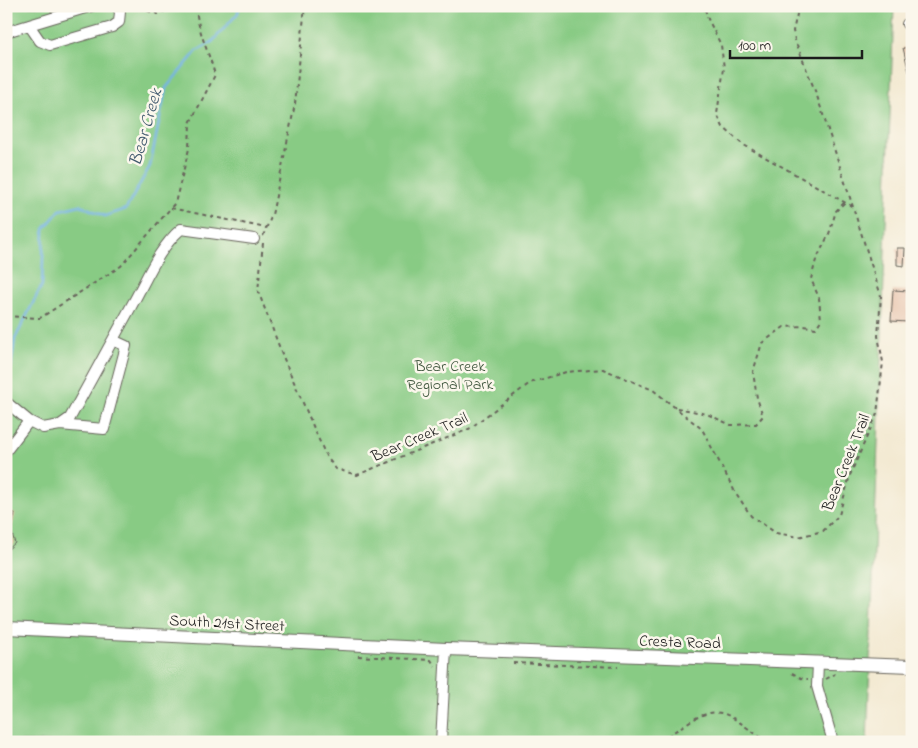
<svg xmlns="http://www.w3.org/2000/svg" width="918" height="748" viewBox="0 0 918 748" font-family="'Indie Flower',sans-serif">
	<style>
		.green { fill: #88cb84; stroke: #527450 }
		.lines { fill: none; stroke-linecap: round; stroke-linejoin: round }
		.stream { stroke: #74b2e7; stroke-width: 2.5 }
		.building { fill: #e0ae92 }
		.minor-casing { stroke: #67645b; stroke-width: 12 }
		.major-casing { stroke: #67645b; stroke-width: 14 }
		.path { stroke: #67645b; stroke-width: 2; stroke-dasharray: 4 4; stroke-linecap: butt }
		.minor { stroke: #fff; stroke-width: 10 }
		.major { stroke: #fff; stroke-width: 12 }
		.labels { text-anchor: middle; stroke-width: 5; stroke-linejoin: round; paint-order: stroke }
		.park-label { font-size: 16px; fill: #425940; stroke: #fbf7ec }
		.street-label { font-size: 16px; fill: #1c1c1c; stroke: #fbf7ec }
		.water-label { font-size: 18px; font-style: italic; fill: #3f586d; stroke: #fbf7ec }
	</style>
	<rect width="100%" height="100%" fill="#fbf7ec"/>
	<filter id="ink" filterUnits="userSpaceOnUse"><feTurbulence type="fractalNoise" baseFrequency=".02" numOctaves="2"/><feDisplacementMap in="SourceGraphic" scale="10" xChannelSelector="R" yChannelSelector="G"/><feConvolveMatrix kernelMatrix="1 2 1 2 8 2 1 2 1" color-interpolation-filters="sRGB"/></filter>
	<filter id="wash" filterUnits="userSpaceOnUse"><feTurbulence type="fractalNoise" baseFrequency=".0096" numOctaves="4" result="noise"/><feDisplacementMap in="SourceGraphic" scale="20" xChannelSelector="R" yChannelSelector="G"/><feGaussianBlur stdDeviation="1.12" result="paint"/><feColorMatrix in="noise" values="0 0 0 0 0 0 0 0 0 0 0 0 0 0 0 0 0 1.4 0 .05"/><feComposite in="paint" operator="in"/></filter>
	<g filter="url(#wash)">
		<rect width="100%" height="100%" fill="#f3e9d1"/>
		<path class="green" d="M 6,6 L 894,6 L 867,742 L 6,742 Z"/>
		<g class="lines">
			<path class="stream" d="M 6,376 L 11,366 L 15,339 L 42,285 L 44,229 L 60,210 L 80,205 L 105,216 L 126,209 L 150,166 L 166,88 L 197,51 L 212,42 L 238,13 L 239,6"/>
		</g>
		<g id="blocks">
			<path class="building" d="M 912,47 L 912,72 L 909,72 L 903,48 Z
				M 897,248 L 905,248 L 904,266 L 897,265 Z
				M 893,290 L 909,291 L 908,322 L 891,321 Z
				M 6,511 L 15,513 L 11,531 L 15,543 L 6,551 Z"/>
		</g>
	</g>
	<g filter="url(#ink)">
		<use href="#blocks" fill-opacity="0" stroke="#67645b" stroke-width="1"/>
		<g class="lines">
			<g class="minor-casing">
				<path id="minor" d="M 907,24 L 912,22
					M 29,25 L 40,41 L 50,45 L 112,27 L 119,22 L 120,12 L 117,6
					M 6,32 L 92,6
					M 113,340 L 126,346 L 104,429 L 60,425 L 70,418 C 91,380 112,341 133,303 C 147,278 159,248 181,229 L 254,239
					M 6,402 L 29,421 L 43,428 L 60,425
					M 6,451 L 29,421
					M 818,663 L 817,686 L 833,742
					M 441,742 L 446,649"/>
			</g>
			<g class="major-casing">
				<path id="major" d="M 6,628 L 446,649 L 912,666"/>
			</g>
			<path class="path" d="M 132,6 L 158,14 L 176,6
				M 799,6 L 793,31 L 795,40 L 817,96 L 853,207
				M 171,208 L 266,228
				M 263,236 L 272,215 L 295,104 L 305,6
				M 263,243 L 258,291 L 284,359 L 326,456 L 336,469 L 357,475 L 469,429 L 530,383 L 566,372 L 603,369 L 653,390 L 702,429 L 734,490 L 751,516 L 776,533 L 798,537 L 823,531 L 839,515 L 850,475 L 877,414 L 883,362 L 878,336 L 881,296 L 853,207 L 742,144 L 723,127 L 717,114 L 724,68 L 721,45 L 708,19 L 704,6
				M 6,316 L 40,318 L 121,266 L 175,203 L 189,149 L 190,123 L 215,75 C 209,52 197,30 196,6
				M 677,408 L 707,414 L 731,425 L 756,424 L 763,416 L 757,398 L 753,372 L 762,343 L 784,327 L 804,326 L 816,328 L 821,320 L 819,298 L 811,279 L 816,260 L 829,234 L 836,211 L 844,203
				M 6,477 L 9,473
				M 358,656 L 431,660 L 435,666
				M 513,663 L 618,667
				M 792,673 L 803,679 L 808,679
				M 826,679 L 835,674
				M 662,742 C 668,735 677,730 684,725 C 721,701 728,715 760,737 L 763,742"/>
			<use href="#minor" class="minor"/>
			<use href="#major" class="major"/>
		</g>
	</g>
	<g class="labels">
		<g class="park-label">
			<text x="450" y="371">Bear Creek<tspan x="450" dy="18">Regional Park</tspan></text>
		</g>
		<g class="street-label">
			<text transform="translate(419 436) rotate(-23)" y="6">Bear Creek Trail</text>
			<text transform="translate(845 462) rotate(-68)" y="6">Bear Creek Trail</text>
			<text transform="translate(227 622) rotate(3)" y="6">South 21st Street</text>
			<text transform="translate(680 641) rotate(2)" y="6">Cresta Road</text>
		</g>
		<g class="water-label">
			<text transform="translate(145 127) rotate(-74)" y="6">Bear Creek</text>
		</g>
	</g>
	<rect width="918" height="748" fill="none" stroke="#fbf7ec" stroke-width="25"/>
	<path d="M730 50v8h132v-8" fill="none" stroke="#1c1c1c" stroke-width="2.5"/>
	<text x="738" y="50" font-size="15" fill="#1c1c1c" stroke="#fbf7ec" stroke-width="4" paint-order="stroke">100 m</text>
</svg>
